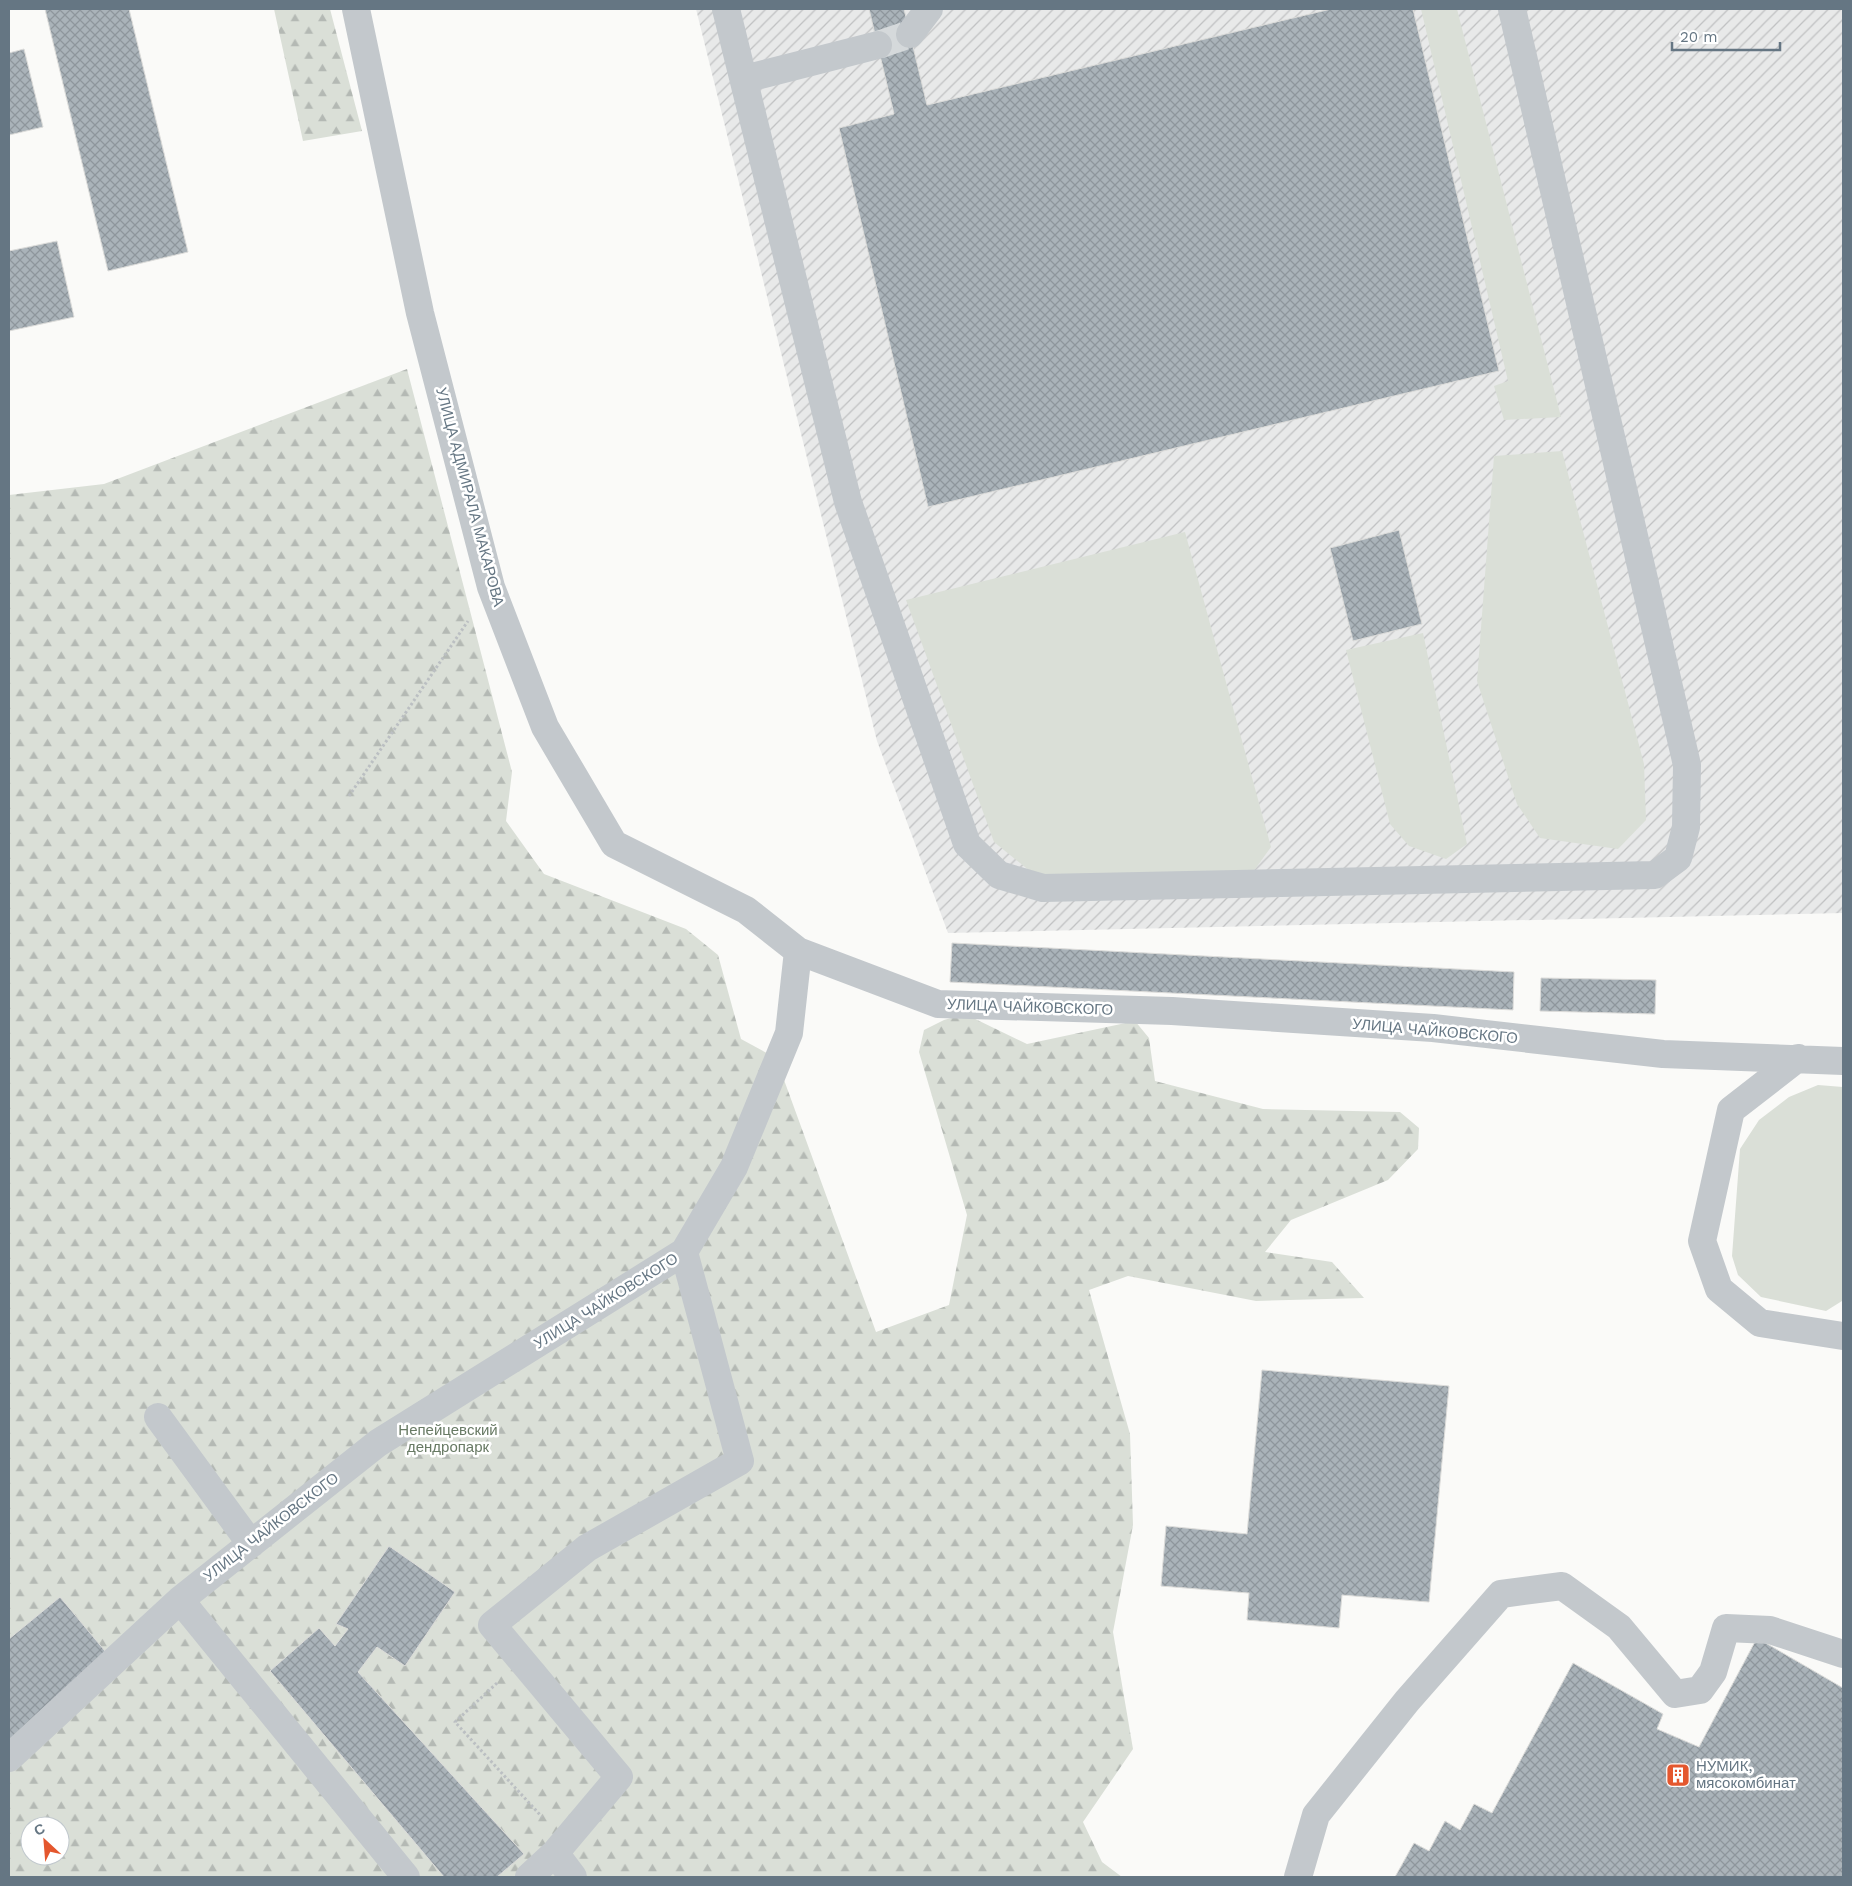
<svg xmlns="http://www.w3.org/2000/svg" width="1852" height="1886" viewBox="0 0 1852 1886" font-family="'Work Sans',sans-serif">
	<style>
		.industrial { fill: url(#industrial-furrows) }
		.grass { fill: #dadfd7 }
		.forest { fill: url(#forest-firs); fill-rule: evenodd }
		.building { fill: url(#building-cross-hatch); stroke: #dcdcda }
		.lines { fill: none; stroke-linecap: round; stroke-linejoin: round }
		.minor-tunnel { stroke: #d5d9db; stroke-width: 28; stroke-dasharray: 28 14; stroke-linecap: butt }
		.path { stroke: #bbbfc2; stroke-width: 3; stroke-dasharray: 2.5 2.5; stroke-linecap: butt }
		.minor { stroke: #c3c8cc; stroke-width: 28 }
		.labels { text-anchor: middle; stroke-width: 5; stroke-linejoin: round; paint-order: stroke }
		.street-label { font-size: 15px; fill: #657683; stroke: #fff }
		.park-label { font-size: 15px; fill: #687a64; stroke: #fff }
		.poi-label { font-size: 15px; fill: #657683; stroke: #fff; text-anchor: start }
	</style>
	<defs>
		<pattern id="industrial-furrows" width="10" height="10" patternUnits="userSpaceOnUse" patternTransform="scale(1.25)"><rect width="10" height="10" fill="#e8e9e9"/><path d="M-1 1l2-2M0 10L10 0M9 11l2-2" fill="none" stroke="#c0c1c2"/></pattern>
		<pattern id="forest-firs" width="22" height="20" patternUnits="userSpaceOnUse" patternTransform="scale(1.25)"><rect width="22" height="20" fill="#dadfd7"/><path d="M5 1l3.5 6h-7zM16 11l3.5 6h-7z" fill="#b4b9b4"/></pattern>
		<pattern id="building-cross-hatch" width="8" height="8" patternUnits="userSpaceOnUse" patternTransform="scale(1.25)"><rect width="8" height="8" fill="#aab3b9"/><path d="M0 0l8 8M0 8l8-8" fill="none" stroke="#8e969c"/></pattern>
	</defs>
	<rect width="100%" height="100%" fill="#fafaf8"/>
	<path class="industrial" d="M 696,9 L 1843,9 L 1843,913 L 948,933 L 877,741 Z"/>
	<path class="grass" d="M 1421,9 L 1457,9 L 1561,417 L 1504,420 L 1494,386 L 1508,381 Z
		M 1562,451 L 1644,764 L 1646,820 L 1618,849 L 1540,838 L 1517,804 L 1477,681 L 1494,456 Z
		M 1185,532 L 1271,847 L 1253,872 L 1036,876 L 994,842 L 906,600 Z
		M 1423,633 L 1467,844 L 1446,859 L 1409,846 L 1390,824 L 1346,650 Z
		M 1818,1085 L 1843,1087 L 1843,1297 L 1842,1301 L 1826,1311 L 1761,1297 L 1738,1275 L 1732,1256 L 1740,1149 L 1759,1120 L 1789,1097 Z"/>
	<path class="forest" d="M 274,9 L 330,9 L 362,131 L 303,141 Z
		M 407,369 L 512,772 L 506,821 L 544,874 L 686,929 L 718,955 L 741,1039 L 776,1058 L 876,1332 L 949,1305 L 967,1215 L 919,1052 L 924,1030 L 944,1020 L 965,1014 L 1027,1044 L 1135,1021 L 1149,1038 L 1155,1081 L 1263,1109 L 1400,1112 L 1419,1128 L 1418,1149 L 1388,1180 L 1291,1220 L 1265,1252 L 1332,1262 L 1364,1298 L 1256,1301 L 1128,1276 L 1089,1290 L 1130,1434 L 1133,1525 L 1113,1632 L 1133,1749 L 1083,1822 L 1102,1862 L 1122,1877 L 9,1877 L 9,495 L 104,484 ZM 30,1826 L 60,1826 L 60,1856 L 30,1856 Z"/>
	<path class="building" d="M 45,9 L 129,9 L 188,252 L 108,271 Z
		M 869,9 L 904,9 L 927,105 L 1331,9 L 1413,9 L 1499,371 L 928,507 L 839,128 L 894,114 Z
		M 24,49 L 43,127 L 9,135 L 9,53 Z
		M 57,241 L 74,317 L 9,331 L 9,251 Z
		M 1399,530 L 1422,624 L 1353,641 L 1330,548 Z
		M 952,943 L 1514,972 L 1513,1010 L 950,982 Z
		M 1541,978 L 1656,980 L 1655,1014 L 1540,1011 Z
		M 1262,1370 L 1449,1386 L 1429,1602 L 1342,1595 L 1339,1628 L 1247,1620 L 1249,1593 L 1161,1586 L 1166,1526 L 1247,1534 Z
		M 389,1546 L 455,1592 L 405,1666 L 377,1647 L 358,1672 L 524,1854 L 497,1877 L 444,1877 L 270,1671 L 319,1628 L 335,1646 L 348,1629 L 336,1624 Z
		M 60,1597 L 110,1657 L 9,1741 L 9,1639 Z
		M 1757,1638 L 1843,1688 L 1843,1877 L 1395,1877 L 1414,1843 L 1429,1851 L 1445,1821 L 1460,1830 L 1474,1804 L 1492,1813 L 1573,1663 L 1663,1714 L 1657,1729 L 1699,1747 Z"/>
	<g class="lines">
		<path class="minor-tunnel" d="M 878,45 L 910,34"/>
		<path class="path" d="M 349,796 L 468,621
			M 497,1683 L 455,1722 L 542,1817"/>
		<path class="minor" d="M 356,9 L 420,313 L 491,587 L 545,727 L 614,844 L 746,910 L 798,951 L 938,1004 L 1172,1011 L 1433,1028 L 1663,1054 L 1843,1061
			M 726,9 L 848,502 L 967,844 L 999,875 L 1043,888 L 1655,875 L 1678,858 L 1686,827 L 1687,765 L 1512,9
			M 910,34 L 929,9
			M 744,79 L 878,45
			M 1798,1058 L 1731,1110 L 1702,1241 L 1719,1289 L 1760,1323 L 1843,1336
			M 158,1417 L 251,1544
			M 180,1600 L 406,1877
			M 9,1758 L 180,1600 L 378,1443 L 684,1252 L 734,1167 L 789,1033 L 798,951
			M 555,1853 L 573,1877
			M 529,1877 L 555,1853 L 619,1777 L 492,1625 L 587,1548 L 740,1461 L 684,1252
			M 1298,1877 L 1316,1815 L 1407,1701 L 1501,1594 L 1562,1586 L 1619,1627 L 1675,1694 L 1700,1690 L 1713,1672 L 1726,1628 L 1770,1630 L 1843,1654"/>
	</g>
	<defs>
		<g id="building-square" transform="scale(1.25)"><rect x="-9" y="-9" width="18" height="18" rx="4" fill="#e4572e" stroke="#fff"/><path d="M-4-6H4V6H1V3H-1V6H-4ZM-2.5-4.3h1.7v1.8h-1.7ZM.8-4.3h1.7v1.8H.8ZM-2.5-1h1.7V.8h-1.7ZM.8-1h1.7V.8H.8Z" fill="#fff"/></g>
	</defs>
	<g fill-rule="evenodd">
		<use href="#building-square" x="1678" y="1775"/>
	</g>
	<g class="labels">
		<g class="street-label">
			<text transform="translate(470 497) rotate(75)" y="5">УЛИЦА АДМИРАЛА МАКАРОВА</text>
			<text transform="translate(1030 1007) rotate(2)" y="5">УЛИЦА ЧАЙКОВСКОГО</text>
			<text transform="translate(1435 1031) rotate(5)" y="5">УЛИЦА ЧАЙКОВСКОГО</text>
			<text transform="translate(606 1301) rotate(-32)" y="5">УЛИЦА ЧАЙКОВСКОГО</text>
			<text transform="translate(271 1527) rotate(-38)" y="5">УЛИЦА ЧАЙКОВСКОГО</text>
		</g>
		<g class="park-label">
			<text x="448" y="1435">Непейцевский<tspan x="448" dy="17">дендропарк</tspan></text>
		</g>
		<g class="poi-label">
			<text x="1696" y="1771">НУМИК,<tspan x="1696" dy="17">мясокомбинат</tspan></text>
		</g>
	</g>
	<rect width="1852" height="1886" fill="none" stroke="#657683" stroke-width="20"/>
	<g transform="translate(45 1841) rotate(334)"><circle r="24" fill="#ffffff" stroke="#c1c8cd"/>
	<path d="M0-4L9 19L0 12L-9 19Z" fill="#e4572e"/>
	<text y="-8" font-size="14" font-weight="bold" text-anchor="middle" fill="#657683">С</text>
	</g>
	<path d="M1672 42v8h108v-8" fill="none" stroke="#657683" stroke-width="2.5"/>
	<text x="1680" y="42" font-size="15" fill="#657683" stroke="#ffffff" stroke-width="4" paint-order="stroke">20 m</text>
</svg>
